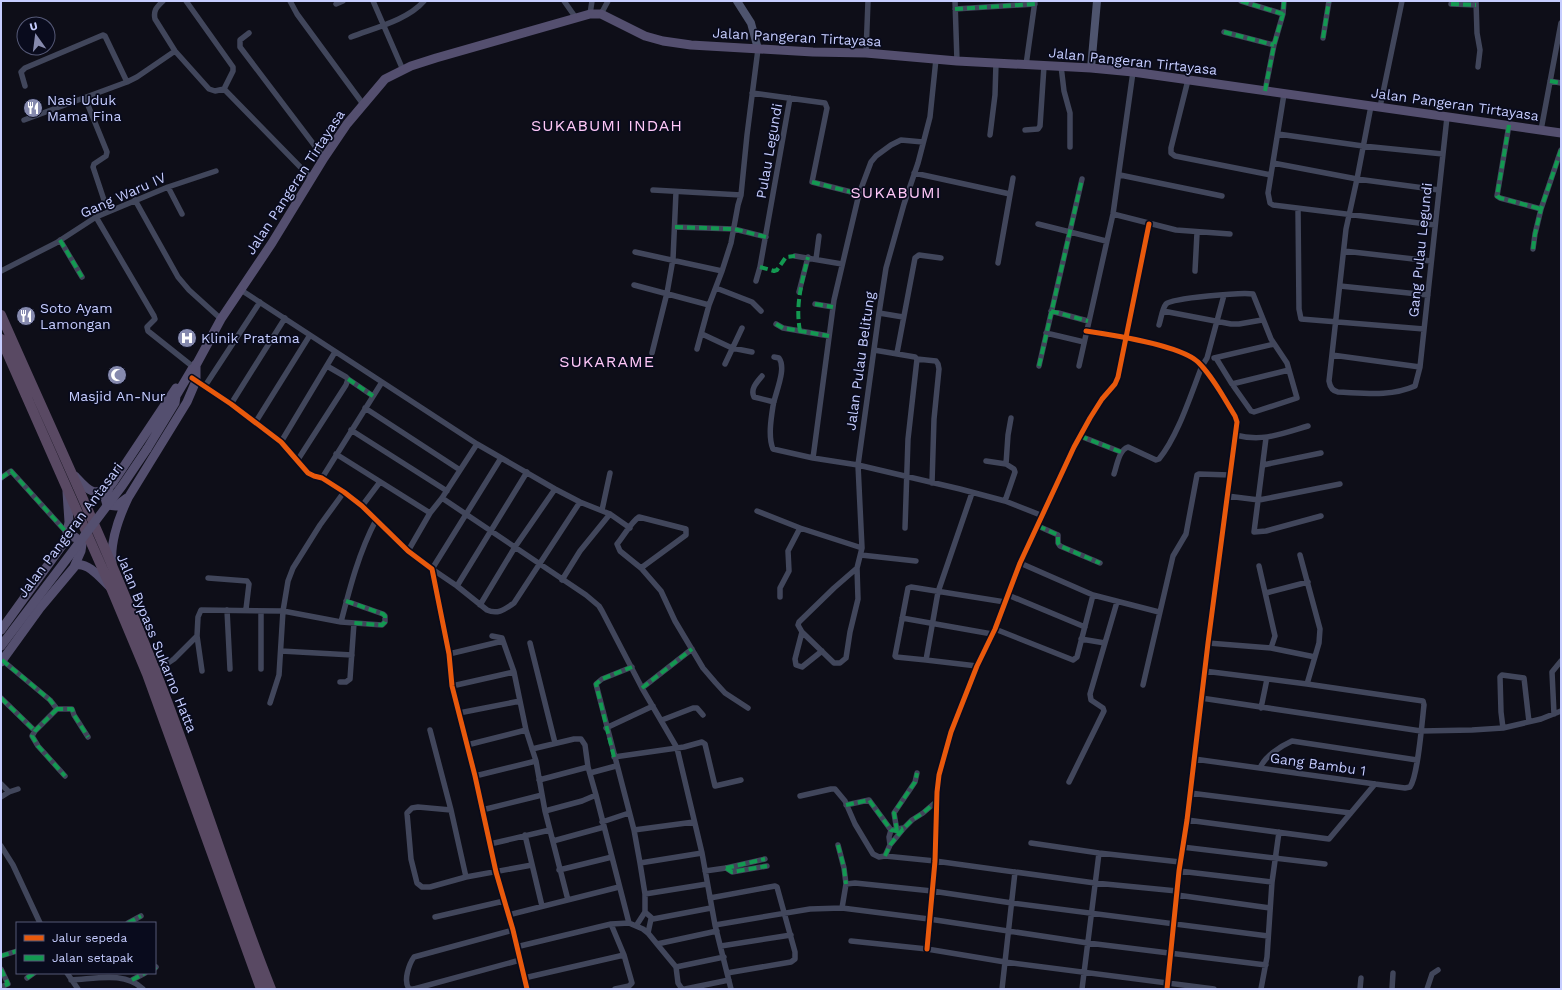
<svg xmlns="http://www.w3.org/2000/svg" width="1562" height="990" viewBox="0 0 1562 990" font-family="'Work Sans',sans-serif">
	<style>
		.lines { fill: none; stroke-linecap: round; stroke-linejoin: round }
		.street { stroke: #41465b; stroke-width: 5.5 }
		.secondary { stroke: #4e546e; stroke-width: 8 }
		.primary { stroke: #544f6f; stroke-width: 9 }
		.highway { stroke: #594963; stroke-width: 10 }
		.primary-bridge { stroke: #544f6f; stroke-width: 9 }
		.quiet { stroke: #139951; stroke-width: 4; stroke-dasharray: 8 4; stroke-linecap: butt }
		.cycleway-casing { stroke: #090b1d; stroke-width: 8 }
		.cycleway { stroke: #e8590c; stroke-width: 5 }
		.labels { text-anchor: middle; stroke-width: 3.5; stroke-linejoin: round; paint-order: stroke }
		.street-label { font-size: 14px; fill: #c6cdff; stroke: #090b1d }
		.poi-label { font-size: 14px; fill: #c6cdff; stroke: #090b1d; text-anchor: start }
		.quarter-label { font-size: 16px; letter-spacing: 1px; fill: #ffc8f8; stroke: #090b1d }
	</style>
	<rect width="100%" height="100%" fill="#0e0e18"/>
	<g class="lines">
		<path class="street" d="M 163,1 C 157,7 153,10 155,19 L 175,51 L 209,89 L 215,91 L 224,89 L 311,178
			M 186,1 L 233,67 L 233,71 L 224,89
			M 290,1 L 297,14 L 363,104
			M 373,1 L 403,70
			M 564,1 L 576,18
			M 955,1 L 957,61
			M 1241,1 L 1283,14
			M 1476,1 L 1477,33 L 1480,50 L 1478,67
			M 336,4 L 343,1
			M 1451,4 L 1476,5
			M 955,9 L 1035,4
			M 590,14 L 592,1
			M 601,14 L 608,1
			M 1224,32 L 1274,45
			M 249,33 L 240,40 L 240,47 L 324,158
			M 351,37 C 374,28 408,20 424,1
			M 1323,38 L 1329,1
			M 866,53 L 868,1
			M 1026,65 L 1035,1
			M 1061,66 L 1064,91 L 1070,113 L 1070,147
			M 1188,80 L 1171,148 L 1171,153 L 1175,156 L 1271,175
			M 1550,81 L 1561,83
			M 25,86 L 21,72 L 25,68 L 103,35 L 105,36 L 127,82
			M 1265,91 L 1274,45 L 1283,14 L 1284,1
			M 752,93 L 825,103 L 827,108 L 812,182 L 859,194
			M 1284,94 L 1268,193 L 1270,203 L 1273,205 L 1435,225
			M 85,98 L 107,152 L 106,156 L 94,164 L 93,167 L 108,212
			M 1371,106 L 1357,179 L 1346,229 L 1329,381 C 1330,387 1332,391 1338,392 C 1364,393 1390,397 1415,386 L 1420,367 L 1447,117
			M 1380,107 L 1402,1
			M 24,120 L 127,82 L 137,77 L 175,51
			M 1509,125 L 1497,196 L 1500,198 L 1541,209
			M 1025,130 L 1038,129 L 1040,126 L 1044,66
			M 1541,130 L 1561,23
			M 1278,134 L 1363,146 L 1443,154
			M 990,135 L 995,95 L 996,63
			M 1273,163 L 1357,179 L 1439,190
			M 914,173 L 1010,194
			M 1120,175 L 1222,196
			M 168,187 L 182,214
			M 653,190 L 741,195
			M 135,200 L 178,277 L 189,290 L 221,319
			M 1298,209 L 1299,309 L 1301,319 L 1424,329
			M 1113,214 L 1176,230 L 1230,234
			M 96,217 L 154,316 L 155,319 L 147,327 L 148,331 L 192,366
			M 1038,224 L 1106,241
			M 675,227 L 734,229 L 766,237
			M 60,240 L 82,277
			M 1533,249 L 1535,234 L 1541,209 L 1561,150
			M 1344,251 L 1431,261
			M 635,252 L 722,271
			M 795,256 L 842,264
			M 816,259 L 819,236
			M 998,263 L 1013,178
			M 1,271 L 56,243 L 96,217 L 168,187 L 216,171
			M 1195,271 L 1197,233
			M 756,281 L 760,267 L 790,98
			M 634,285 L 709,305
			M 1340,286 L 1428,295
			M 716,288 L 752,302 L 761,311
			M 241,290 L 477,444 L 555,489 L 580,502 L 610,514 L 630,528
			M 799,292 L 808,257
			M 815,304 L 833,307
			M 1051,311 L 1088,321
			M 1163,311 L 1231,324 L 1239,324 L 1262,320
			M 879,313 L 903,317
			M 776,324 L 783,328 L 829,336
			M 1159,325 C 1161,319 1162,309 1166,304 C 1172,298 1243,292 1253,294 L 1271,339 L 1287,363 L 1297,398 L 1254,412 L 1251,411 L 1232,384 L 1216,358
			M 1086,331 C 1113,335 1180,345 1198,362 C 1213,377 1224,398 1235,416 L 1237,422 L 1208,643 L 1187,820 L 1179,871 L 1167,989
			M 1046,333 L 1084,342
			M 702,334 L 732,348 L 752,352
			M 697,349 L 709,305 L 722,271 L 731,243 L 738,205 L 741,195 L 747,135 L 758,49
			M 874,350 L 915,357 L 917,359 L 908,439 L 905,528
			M 652,353 L 667,293 L 673,259 L 676,192
			M 897,353 L 915,258 L 919,255 L 941,258
			M 1332,355 L 1420,367
			M 774,357 L 779,358 C 787,369 775,393 773,406 C 771,419 768,437 773,449 L 813,458 L 858,465 L 960,489 L 1005,501 L 1043,516
			M 1214,358 L 1274,344
			M 917,359 L 936,361 L 938,364 L 939,369 L 934,419 L 932,483
			M 725,364 L 742,328
			M 1039,366 L 1082,179
			M 1079,366 L 1113,214 L 1133,72
			M 762,376 C 757,382 750,389 754,397 L 774,402
			M 348,379 L 373,396
			M 194,380 L 231,404 L 281,442 L 308,473 L 314,476 L 322,478 L 344,492 L 362,506 L 408,551 L 432,569 L 449,654 L 452,686 L 475,776 L 496,872 L 513,930 L 527,989
			M 1232,384 L 1289,370
			M 205,386 L 260,302
			M 231,404 L 285,318
			M 365,408 L 460,470
			M 255,423 L 310,335
			M 351,430 L 447,491
			M 1235,435 C 1263,442 1281,434 1308,426
			M 1080,436 L 1121,452
			M 1266,438 L 1254,532 L 1266,531 L 1321,516
			M 281,442 L 335,352
			M 336,454 L 430,513 L 442,498 L 477,444
			M 501,458 L 432,569 L 457,586 L 487,610 C 498,615 505,609 514,603 L 580,502
			M 813,458 L 834,300 L 859,194 L 871,162 L 876,156 L 891,145 L 901,140 L 923,142
			M 297,461 L 346,385 L 348,379 L 346,377 L 327,366
			M 986,461 L 1006,464 L 1014,469 L 1015,472 L 1005,501
			M 1006,464 L 1008,435 L 1011,418
			M 1263,465 L 1321,453
			M 1114,474 C 1117,465 1119,450 1128,447 L 1156,460 L 1159,459 C 1178,436 1191,394 1202,366 L 1207,358 L 1224,295
			M 1,478 L 11,471 L 68,534
			M 322,478 L 382,382
			M 972,493 L 938,592 L 926,660 L 977,666
			M 1227,496 L 1259,500 L 1340,484
			M 442,498 L 586,595 L 599,606 L 602,611 L 642,688 L 677,748 L 702,853 L 715,925 L 731,989
			M 362,506 L 380,482
			M 602,510 L 610,473
			M 757,511 L 800,528
			M 1038,526 L 1058,535 L 1058,543 L 1060,546 L 1100,563
			M 408,551 L 430,513
			M 861,555 L 916,561
			M 1020,563 L 1093,595 L 1159,612
			M 1259,566 L 1275,636 L 1271,648
			M 641,568 L 686,535 L 686,529 L 639,517 C 632,521 623,537 617,544 L 620,551 L 641,568 L 661,591 L 675,621 L 703,668 L 715,682 L 725,693 L 748,708
			M 208,578 L 247,581 L 249,584 L 246,609
			M 562,580 L 580,551 L 610,514
			M 457,586 L 527,472
			M 1266,593 L 1308,582
			M 1008,595 L 1085,627
			M 780,597 L 780,588 L 789,571 L 788,551 L 800,528 L 862,548
			M 480,605 L 515,547 L 555,489
			M 227,610 L 230,669
			M 261,611 L 261,669
			M 902,618 L 992,634
			M 341,622 C 350,587 359,552 376,520
			M 995,629 L 1073,660 L 1077,657 L 1093,595
			M 802,632 L 834,663 L 840,663 L 846,658 L 850,632 L 858,599 L 857,568 L 862,548 L 858,465 L 879,313 L 886,268 L 904,204 L 918,163 L 930,117 L 936,59
			M 197,636 L 202,671
			M 492,636 L 502,638 L 514,672 L 526,730 L 536,761 L 545,811 L 568,900
			M 1081,639 L 1105,643
			M 530,643 L 555,743
			M 1208,643 L 1271,648 L 1315,657
			M 281,651 L 352,655
			M 822,651 L 802,667 L 796,665 L 795,659 L 802,632 L 798,625 L 799,622 L 834,588 L 857,568
			M 449,654 L 503,641
			M 2,660 L 50,700 L 57,709 L 72,709 L 74,715 L 88,737
			M 926,660 L 896,657 L 895,656 L 908,588 L 911,587 L 1005,602
			M 632,667 L 602,679 L 596,684 L 634,830 L 640,863 L 645,894 L 645,912 L 636,926
			M 156,671 L 174,659 L 197,636 L 198,617 L 201,610 L 283,611 L 341,622 L 382,625 L 385,622 L 385,616 L 383,614 L 346,601
			M 1204,671 L 1307,684 L 1319,643 L 1320,629 L 1300,555
			M 340,682 L 346,682 L 350,679 L 354,623
			M 1143,685 L 1173,556 L 1186,534 L 1197,475 L 1199,474 L 1230,475
			M 452,686 L 514,672
			M 642,688 L 692,649
			M 1,698 L 35,731
			M 1201,698 L 1421,731 L 1472,730 L 1503,728 L 1541,719 L 1561,711
			M 270,703 L 279,675 L 283,611 L 288,581 L 293,568 L 320,525 L 344,492
			M 1261,708 L 1267,679
			M 57,709 L 35,731 L 32,736 L 38,746 L 65,776
			M 459,713 L 520,701
			M 1554,714 L 1552,672 L 1561,661
			M 662,720 L 693,708 L 697,708 L 703,715
			M 606,728 L 653,706
			M 1503,728 L 1501,712 L 1500,677 L 1502,675 L 1524,678 L 1529,722
			M 430,730 L 451,810 L 466,877
			M 467,745 L 526,730
			M 532,749 L 574,739 L 581,739 L 585,745 L 588,767 L 539,780
			M 614,757 L 684,747 L 702,742 L 705,744 L 715,786 L 741,780
			M 1194,759 L 1375,784 L 1405,788 L 1410,787 C 1418,776 1422,722 1424,705 L 1423,701 L 1307,684
			M 588,767 L 596,795
			M 1260,768 C 1265,756 1281,746 1292,741 L 1417,760
			M 590,773 L 616,766
			M 475,776 L 536,761
			M 1069,782 L 1104,711 L 1103,708 L 1091,700 L 1090,694 L 1117,602
			M 1,784 L 9,792
			M 1190,793 L 1351,813
			M 800,796 L 831,789 L 835,789 L 845,801 L 855,824 L 873,854 L 879,857 L 885,856 L 935,861 L 1095,883 L 1177,891
			M 1,797 L 9,792 L 18,789
			M 846,805 L 869,800 L 891,830 L 903,828
			M 451,810 L 418,807 L 412,808 L 407,813 L 411,859 L 417,883 L 422,887 L 430,887 L 466,877 L 532,865
			M 482,810 L 542,795
			M 545,811 L 582,801 L 596,795 L 629,923
			M 1187,820 L 1329,839 L 1375,784
			M 602,822 L 629,813
			M 634,830 L 694,822
			M 897,831 L 894,813 L 915,782 L 917,773
			M 525,835 L 542,906
			M 553,841 L 604,827
			M 1031,843 L 1099,853 L 1180,862
			M 490,844 L 550,830
			M 838,845 L 844,868 L 846,884
			M 890,845 L 889,837 L 891,830
			M 1,846 L 13,865 L 40,923
			M 1182,847 L 1325,864
			M 885,856 L 890,845 L 904,828 L 912,820 L 923,813 L 937,801
			M 640,863 L 702,853
			M 726,868 L 732,872 L 767,866
			M 559,870 L 612,857
			M 705,871 L 726,868 L 765,859
			M 1179,871 L 1272,882
			M 645,894 L 707,884
			M 1177,895 L 1270,908
			M 710,898 L 775,886 L 777,887 L 795,952 L 795,959 L 791,962 L 727,973
			M 842,908 L 846,884 L 855,883 L 932,891 L 1012,903 L 1268,936
			M 645,912 L 653,919 L 711,908
			M 508,915 L 619,887
			M 435,917 L 504,901
			M 128,923 L 141,916
			M 611,924 L 624,955 L 632,983 L 629,986 L 615,989
			M 715,925 L 810,909 L 842,908 L 929,919 L 1088,943 L 1266,965
			M 648,933 L 651,919
			M 851,941 L 927,949 L 1005,962 L 1214,989
			M 657,944 L 676,967 L 678,983 L 682,989
			M 721,946 L 791,935
			M 516,947 L 611,924 L 629,923 L 643,929 L 648,933 L 657,944 L 717,931
			M 927,949 L 935,861 L 937,792 L 939,775 L 951,732 L 977,666 L 995,629 L 1020,563 L 1074,447 L 1090,418 L 1102,399 L 1115,384 L 1118,377 L 1149,224
			M 1,956 L 17,951
			M 676,967 L 724,957
			M 155,968 L 156,967
			M 1,969 L 8,984 L 1,987
			M 67,973 L 78,989
			M 27,978 L 34,973
			M 524,978 L 624,955
			M 71,980 C 95,979 125,971 143,989
			M 132,980 L 145,973
			M 413,989 L 409,989 C 403,981 409,964 414,957 L 513,930
			M 414,989 L 520,960
			M 685,989 L 729,980
			M 1002,989 L 1015,872
			M 1082,989 L 1099,853
			M 1261,989 L 1267,957 L 1272,882 L 1279,832
			M 1360,989 L 1361,978
			M 1392,989 L 1393,973
			M 1427,989 L 1432,974 L 1438,970"/>
		<path class="secondary" d="M 737,1 L 751,23 L 758,49
			M 1091,68 L 1097,1"/>
		<path class="primary" d="M 147,449 L 175,403 L 176,396 L 192,369 L 195,367 L 221,319 L 272,243 L 324,158 L 347,124 L 385,79 L 411,66 L 436,58 L 590,14 L 601,14 L 645,36 L 663,41 L 691,45 L 813,52 L 866,53 L 957,61 L 1091,68 L 1133,72 L 1561,133
			M 75,476 C 88,490 94,499 112,484 L 176,388
			M 110,486 L 105,498 L 107,505 L 116,506 L 127,498
			M 66,540 L 69,537 L 75,537 L 82,544 L 81,551 L 74,567
			M 112,563 C 110,541 119,517 128,498 L 187,402 L 196,381 L 196,364
			M 1,630 L 66,540 L 69,522 L 67,492
			M 1,662 L 40,608 L 76,565 C 89,562 102,580 111,588"/>
		<path class="highway" d="M 1,315 C 53,433 108,550 155,670 C 197,775 229,884 271,989
			M 1,339 L 111,588 L 147,674 L 261,989"/>
		<path class="primary-bridge" d="M 1,646 L 122,486 L 147,449"/>
		<path class="quiet" d="M 1241,1 L 1283,14
			M 1451,4 L 1476,5
			M 955,9 L 1035,4
			M 1224,32 L 1274,45
			M 1323,38 L 1329,1
			M 1550,81 L 1561,83
			M 1265,91 L 1274,45 L 1283,14 L 1284,1
			M 1509,125 L 1497,196 L 1500,198 L 1541,209
			M 812,182 L 859,194
			M 675,227 L 734,229 L 766,237
			M 60,240 L 82,277
			M 1533,249 L 1535,234 L 1541,209 L 1561,150
			M 760,267 L 774,271 L 777,270 L 786,257 L 795,256
			M 815,304 L 833,307
			M 1051,311 L 1088,321
			M 776,324 L 783,328 L 829,336
			M 800,331 C 795,305 802,282 808,257
			M 1039,366 L 1082,179
			M 348,379 L 373,396
			M 1080,436 L 1121,452
			M 1,478 L 11,471 L 68,534
			M 1038,526 L 1058,535 L 1058,543 L 1060,546 L 1100,563
			M 346,601 L 383,614 L 385,616 L 385,622 L 382,625 L 354,623
			M 2,660 L 50,700 L 57,709 L 72,709 L 74,715 L 88,737
			M 642,688 L 692,649
			M 1,698 L 35,731
			M 57,709 L 35,731 L 32,736 L 38,746 L 65,776
			M 614,757 L 596,684 L 602,679 L 632,667
			M 846,805 L 869,800 L 891,830 L 897,831 L 903,828
			M 897,831 L 894,813 L 915,782 L 917,773
			M 838,845 L 844,868 L 846,884
			M 885,856 L 890,845 L 904,828 L 912,820 L 923,813 L 937,801
			M 726,868 L 732,872 L 767,866
			M 726,868 L 765,859
			M 128,923 L 141,916
			M 1,956 L 17,951
			M 155,968 L 156,967
			M 1,969 L 8,984 L 1,987
			M 27,978 L 34,973
			M 132,980 L 145,973"/>
		<g class="cycleway-casing">
			<path id="cycleway" d="M 1086,331 C 1113,335 1180,345 1198,362 C 1213,377 1224,398 1235,416 L 1237,422 L 1208,643 L 1187,820 L 1179,871 L 1167,989
				M 192,378 L 231,404 L 281,442 L 308,473 L 314,476 L 322,478 L 344,492 L 362,506 L 408,551 L 432,569 L 449,654 L 452,686 L 475,776 L 496,872 L 513,930 L 527,989
				M 927,949 L 935,861 L 937,792 L 939,775 L 951,732 L 977,666 L 995,629 L 1020,563 L 1074,447 L 1090,418 L 1102,399 L 1115,384 L 1118,377 L 1149,224"/>
		</g>
		<use href="#cycleway" class="cycleway"/>
	</g>
	<defs>
		<g id="restaurant-disc" transform="scale(1)"><circle r="9.5" fill="#868aae" stroke="#090b1d"/><path d="M-5-6h1v4h1v-4h1v4h1v-4h1v5L-1.5 .5V6h-2V.5L-5-1ZM5-6V6H3V1.5H1.5Q1.5-4 5-6Z" fill="#fff"/></g>
		<g id="hospital-disc" transform="scale(1)"><circle r="9.5" fill="#868aae" stroke="#090b1d"/><path d="M-5-5h3v3.5h4V-5h3V5h-3V1.5h-4V5h-3Z" fill="#fff"/></g>
		<g id="mosque-disc" transform="scale(1)"><circle r="9.5" fill="#868aae" stroke="#090b1d"/><path d="M3.5-4.9A6 6 0 1 0 3.5 4.9A5 5 0 1 1 3.5-4.9Z" fill="#fff"/></g>
	</defs>
	<g fill-rule="evenodd">
		<use href="#restaurant-disc" x="33" y="108"/>
		<use href="#restaurant-disc" x="26" y="316"/>
		<use href="#hospital-disc" x="187" y="338"/>
		<use href="#mosque-disc" x="117" y="375"/>
	</g>
	<g class="labels">
		<g class="street-label">
			<text transform="translate(797 37) rotate(3)" y="5">Jalan Pangeran Tirtayasa</text>
			<text transform="translate(1133 61) rotate(6)" y="5">Jalan Pangeran Tirtayasa</text>
			<text transform="translate(1455 104) rotate(8)" y="5">Jalan Pangeran Tirtayasa</text>
			<text transform="translate(769 151) rotate(-80)" y="5">Pulau Legundi</text>
			<text transform="translate(295 182) rotate(-57)" y="5">Jalan Pangeran Tirtayasa</text>
			<text transform="translate(123 195) rotate(-24)" y="5">Gang Waru IV</text>
			<text transform="translate(1420 250) rotate(-84)" y="5">Gang Pulau Legundi</text>
			<text transform="translate(860 361) rotate(-82)" y="5">Jalan Pulau Belitung</text>
			<text transform="translate(70 530) rotate(-53)" y="5">Jalan Pangeran Antasari</text>
			<text transform="translate(157 643) rotate(68)" y="5">Jalan Bypass Sukarno Hatta</text>
			<text transform="translate(1318 764) rotate(8)" y="5">Gang Bambu 1</text>
		</g>
		<g class="poi-label">
			<text x="47" y="105">Nasi Uduk<tspan x="47" dy="16">Mama Fina</tspan></text>
			<text x="40" y="313">Soto Ayam<tspan x="40" dy="16">Lamongan</tspan></text>
			<text x="201" y="343">Klinik Pratama</text>
			<text x="117" y="401" text-anchor="middle">Masjid An-Nur</text>
		</g>
		<g class="quarter-label">
			<text x="607" y="131">SUKABUMI INDAH</text>
			<text x="896" y="198">SUKABUMI</text>
			<text x="607" y="367">SUKARAME</text>
		</g>
	</g>
	<rect width="1562" height="990" fill="none" stroke="#c6cdff" stroke-width="4"/>
	<rect x="16" y="922" width="140" height="52" fill="#090b1d" stroke="#555977"/>
	<rect x="24" y="935" width="20" height="6" fill="#e8590c" stroke="#555977"/>
	<text x="52" y="942" font-size="12" fill="#c6cdff">Jalur sepeda</text>
	<rect x="24" y="955" width="20" height="6" fill="#139951" stroke="#555977"/>
	<text x="52" y="962" font-size="12" fill="#c6cdff">Jalan setapak</text>
	<g transform="translate(36 36) rotate(346)"><circle r="19" fill="#090b1d" stroke="#555977"/>
	<path d="M0-3L7 15L0 10L-7 15Z" fill="#868aae"/>
	<text y="-6" font-size="11" font-weight="bold" text-anchor="middle" fill="#c6cdff">U</text>
	</g>
</svg>
